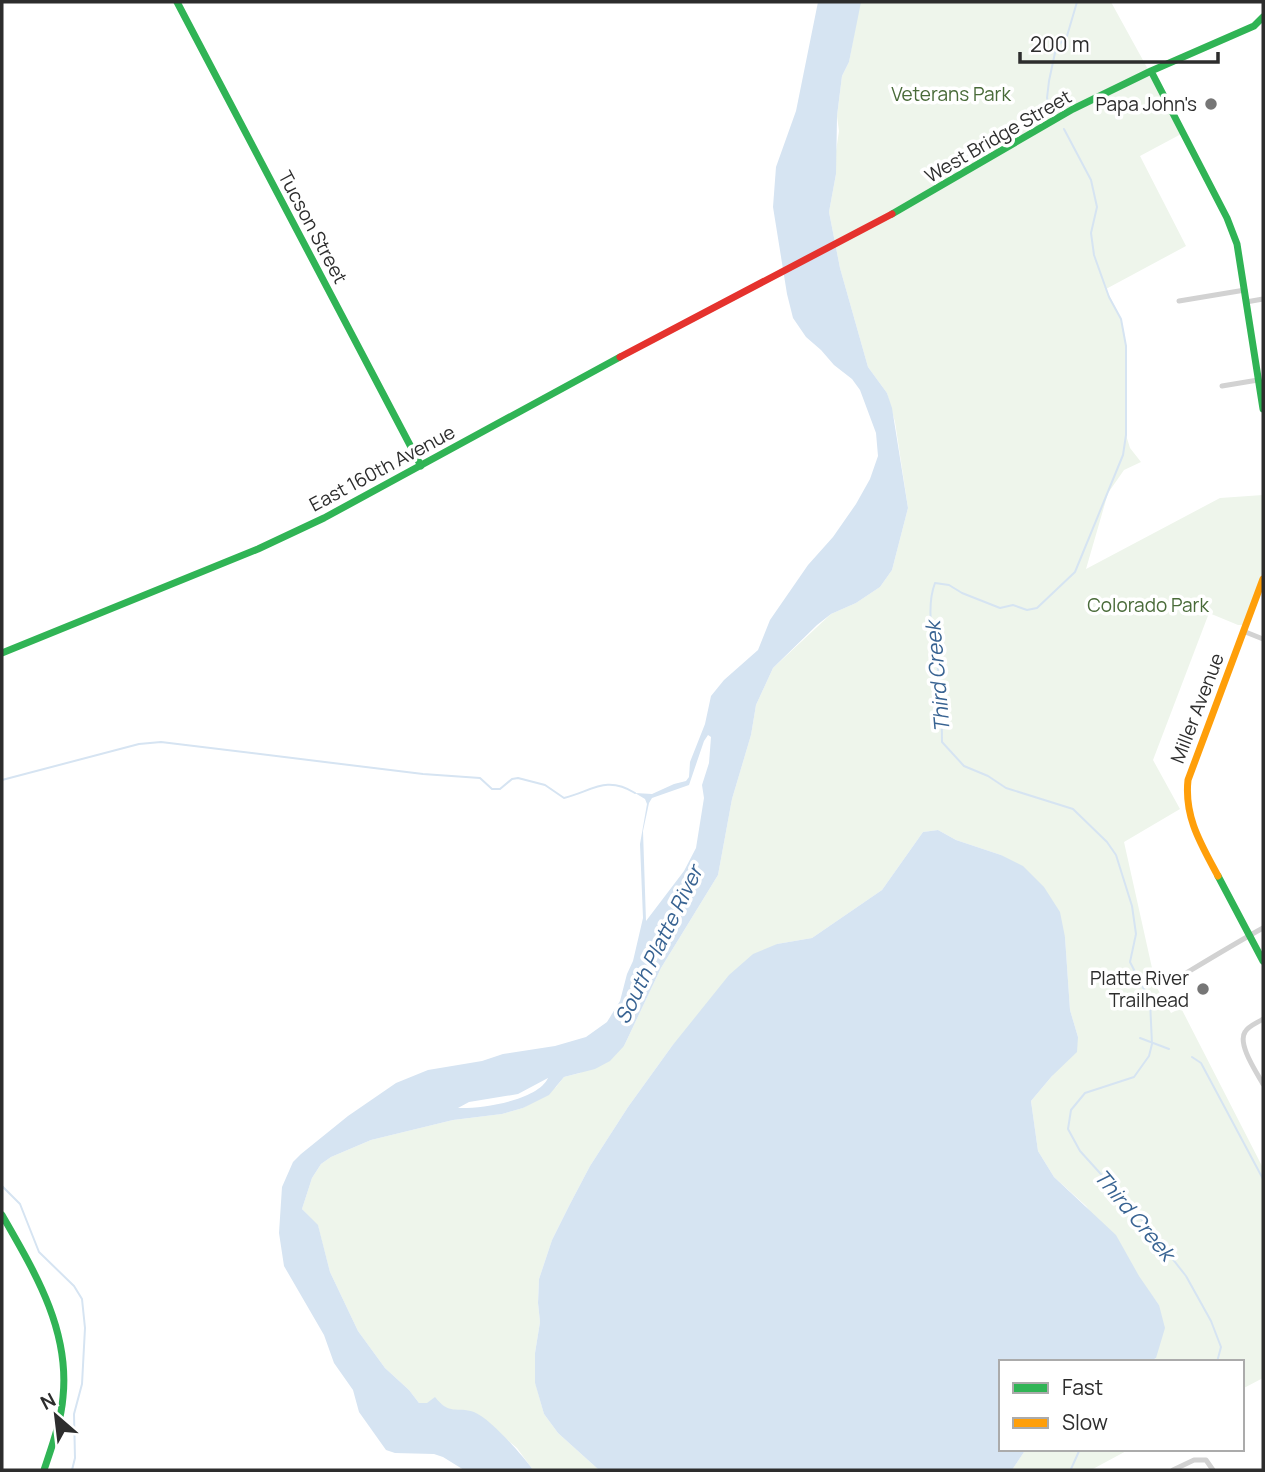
<svg xmlns="http://www.w3.org/2000/svg" width="1265" height="1472" viewBox="0 0 1265 1472" font-family="Manrope,sans-serif">
	<style>
		.green { fill: #eef5eb }
		.water { fill: #d6e4f2; fill-rule: evenodd }
		.lines { fill: none; stroke-linecap: round; stroke-linejoin: round }
		.stream { stroke: #d6e4f2; stroke-width: 2 }
		.street { stroke: #d2d2d2; stroke-width: 5 }
		.fast { stroke: #30b455; stroke-width: 7 }
		.slow { stroke: #ff9f0a; stroke-width: 7 }
		.jam { stroke: #e5322d; stroke-width: 7 }
		.poi-dot { fill: #767676; stroke: #fff; stroke-width: 2.5 }
		.labels { text-anchor: middle; stroke-width: 7; stroke-linejoin: round; paint-order: stroke }
		.park-label { font-size: 19px; fill: #496b39; stroke: #fff }
		.poi-label { font-size: 19px; fill: #2d2d2d; stroke: #fff; text-anchor: end }
		.street-label { font-size: 19px; fill: #2d2d2d; stroke: #fff }
		.water-label { font-size: 21px; font-style: italic; fill: #386392; stroke: #fff }
	</style>
	<rect width="100%" height="100%" fill="#fff"/>
	<path class="green" d="M 860,2 L 1111,2 L 1183,133 L 1140,156 L 1186,246 L 1106,289 L 1121,319 L 1126,346 L 1126,435 L 1130,448 L 1141,462 L 1124,470 L 1108,493 L 1086,569 L 1220,498 L 1263,495 L 1263,579 L 1246,625 L 1238,625 L 1209,613 L 1153,760 L 1180,809 L 1124,842 L 1156,986 L 1171,1013 L 1181,1008 L 1263,1168 L 1263,1378 L 1242,1389 L 1242,1362 L 1149,1362 L 1156,1358 L 1159,1305 L 1086,1206 L 1054,1177 L 1038,1151 L 1031,1101 L 1052,1076 L 1078,1037 L 1070,1010 L 1065,937 L 1001,855 L 956,840 L 938,830 L 923,832 L 882,890 L 812,938 L 777,944 L 672,1046 L 628,1107 L 590,1166 L 570,1204 L 552,1240 L 539,1279 L 538,1303 L 540,1322 L 535,1353 L 535,1382 L 544,1414 L 558,1433 L 599,1470 L 533,1470 L 517,1448 L 485,1421 L 463,1410 L 449,1410 L 441,1404 L 419,1403 L 409,1390 L 385,1368 L 358,1331 L 330,1272 L 318,1226 L 302,1209 L 312,1178 L 321,1164 L 331,1157 L 371,1140 L 453,1120 L 502,1114 L 523,1108 L 556,1087 L 564,1077 L 580,1073 L 624,1046 L 661,968 L 718,875 L 732,799 L 751,735 L 756,705 L 773,668 L 831,614 L 856,603 L 880,587 L 892,570 L 908,508 L 895,422 L 887,393 L 868,367 L 840,268 L 829,212 L 836,174 L 835,158 L 839,131 L 837,116 L 842,76 L 849,62 Z
		M 1026,1449 L 1130,1449 L 1091,1470 L 1012,1470 Z"/>
	<path class="water" d="M 818,2 L 861,2 L 849,62 L 842,76 L 837,116 L 836,174 L 829,212 L 840,268 L 868,367 L 887,393 L 892,408 L 908,508 L 892,570 L 880,587 L 856,603 L 831,614 L 817,625 L 773,668 L 756,705 L 751,735 L 732,799 L 718,875 L 661,968 L 624,1046 L 610,1061 L 595,1069 L 564,1077 L 549,1095 L 523,1108 L 502,1114 L 453,1120 L 371,1140 L 331,1157 L 321,1164 L 312,1178 L 302,1209 L 318,1225 L 330,1272 L 358,1331 L 385,1368 L 409,1390 L 419,1403 L 427,1403 L 435,1397 C 450,1416 456,1406 474,1412 C 491,1419 522,1455 533,1470 L 464,1470 L 443,1457 L 434,1454 L 395,1453 L 386,1450 L 359,1412 L 353,1390 L 334,1363 L 324,1335 L 284,1266 L 279,1233 L 282,1187 L 293,1162 L 301,1154 L 348,1116 L 396,1083 L 428,1070 L 482,1061 L 503,1054 L 555,1046 L 586,1037 L 607,1022 L 620,1001 L 627,974 L 633,961 L 643,918 L 640,844 L 647,804 L 645,799 L 635,793 L 652,794 L 674,784 L 686,781 L 689,777 L 690,762 L 705,724 L 711,696 L 724,680 L 758,650 L 770,620 L 808,565 L 833,537 L 856,504 L 870,479 L 878,456 L 876,433 L 860,390 L 852,379 L 834,365 L 821,350 L 806,337 L 793,318 L 787,294 L 773,207 L 776,167 L 796,111 ZM 708,735 L 711,737 L 709,763 L 702,785 L 704,798 L 696,848 L 684,871 L 646,921 L 643,831 L 649,803 L 652,798 L 689,785 L 704,741 ZM 548,1078 C 538,1100 482,1109 458,1108 L 469,1102 L 518,1094 Z
		M 938,830 L 956,840 L 1001,855 L 1023,866 L 1044,887 L 1060,912 L 1065,937 L 1070,1010 L 1078,1037 L 1077,1052 L 1052,1076 L 1031,1101 L 1038,1151 L 1054,1177 L 1116,1235 L 1139,1276 L 1159,1305 L 1165,1328 L 1156,1358 L 1149,1362 L 1001,1362 L 1001,1449 L 1026,1449 L 1012,1470 L 599,1470 L 558,1433 L 544,1414 L 535,1383 L 535,1353 L 540,1322 L 538,1303 L 539,1279 L 552,1240 L 570,1204 L 590,1166 L 628,1107 L 672,1046 L 729,975 L 753,954 L 777,944 L 812,938 L 882,890 L 923,832 Z"/>
	<g class="lines">
		<path class="stream" d="M 1049,103 L 1047,98 L 1049,81 L 1056,48 L 1067,36 L 1077,2
			M 1064,129 L 1091,180 L 1097,207 L 1091,233 L 1094,255 L 1109,297 L 1121,319 L 1126,346 L 1126,435 L 1123,455 L 1075,572 L 1037,608 L 1027,610 L 1013,605 L 1000,608 L 962,593 L 949,585 L 935,583 C 925,609 934,643 938,670 C 941,694 942,718 942,742 L 964,766 L 988,776 L 1006,788 L 1073,809 L 1107,842 L 1116,855 L 1132,906 L 1136,934 L 1130,962 L 1150,1001 L 1152,1044 L 1149,1056 L 1134,1077 L 1085,1093 L 1071,1110 L 1068,1129 L 1080,1151 L 1138,1215 L 1186,1276 L 1211,1321 L 1221,1347 L 1217,1362
			M 2,780 L 139,744 L 161,742 L 423,774 L 480,778 L 492,789 L 500,789 L 512,779 L 518,778 L 545,785 L 564,798 C 592,791 606,775 635,793
			M 1140,1038 L 1169,1049
			M 1192,1057 L 1201,1063 L 1263,1179
			M 2,1186 L 20,1204 L 39,1252 L 74,1286 L 82,1299 L 85,1328 L 82,1384 L 74,1414 L 75,1458 L 72,1470
			M 1071,1469 L 1080,1449"/>
		<path class="street" d="M 1179,301 L 1245,290
			M 1246,302 L 1263,299
			M 1222,386 L 1258,380
			M 1243,631 L 1263,639
			M 1173,981 C 1203,963 1232,945 1263,928
			M 1263,1019 C 1257,1023 1248,1026 1245,1032 C 1237,1044 1257,1073 1263,1084
			M 1173,1470 L 1194,1460 L 1206,1460 L 1213,1470"/>
		<path class="fast" d="M 177,2 L 421,466
			M 1151,71 L 1227,218 L 1237,244 L 1263,409
			M 892,214 L 1073,109 L 1151,71 L 1254,26 L 1263,17
			M 2,653 L 258,549 L 324,518 L 620,357
			M 1218,876 L 1263,961
			M 2,1215 C 34,1271 70,1329 63,1397 C 61,1422 52,1446 44,1470"/>
		<path class="slow" d="M 1218,876 C 1201,844 1184,817 1188,780 L 1263,579"/>
		<path class="jam" d="M 620,357 L 892,214"/>
	</g>
	<g class="poi-dot">
		<circle cx="1211" cy="104" r="7"/>
		<circle cx="1203" cy="989" r="7"/>
	</g>
	<g class="labels">
		<g class="park-label">
			<text x="951" y="101">Veterans Park</text>
			<text x="1148" y="612">Colorado Park</text>
		</g>
		<g class="poi-label">
			<text x="1197" y="111">Papa John's</text>
			<text x="1189" y="985">Platte River<tspan x="1189" dy="22">Trailhead</tspan></text>
		</g>
		<g class="street-label">
			<text transform="translate(998 136) rotate(-30)" y="7">West Bridge Street</text>
			<text transform="translate(313 227) rotate(62)" y="7">Tucson Street</text>
			<text transform="translate(382 468) rotate(-28)" y="7">East 160th Avenue</text>
			<text transform="translate(1197 708) rotate(-69)" y="7">Miller Avenue</text>
		</g>
		<g class="water-label">
			<text transform="translate(938 677) rotate(-95)" y="7">Third Creek</text>
			<text transform="translate(659 945) rotate(-64)" y="7">South Platte River</text>
			<text transform="translate(1134 1215) rotate(50)" y="7">Third Creek</text>
		</g>
	</g>
	<rect width="1265" height="1472" fill="none" stroke="#2d2d2d" stroke-width="7"/>
	<rect x="999" y="1360" width="245" height="91" fill="#ffffff" stroke="#ababab" stroke-width="2"/>
	<rect x="1013" y="1383" width="35" height="10" fill="#30b455" stroke="#ababab" stroke-width="2"/>
	<text x="1062" y="1395" font-size="21" fill="#2d2d2d">Fast</text>
	<rect x="1013" y="1418" width="35" height="10" fill="#ff9f0a" stroke="#ababab" stroke-width="2"/>
	<text x="1062" y="1430" font-size="21" fill="#2d2d2d">Slow</text>
	<g transform="translate(56 1416) rotate(332)" stroke="#ffffff" stroke-width="5" paint-order="stroke">
	<path d="M0-5L12 26L0 18L-12 26Z" fill="#2d2d2d"/>
	<text y="-10" font-size="19" font-weight="bold" text-anchor="middle" fill="#2d2d2d">N</text>
	</g>
	<path d="M1020 52v10h198v-10" fill="none" stroke="#2d2d2d" stroke-width="3.5"/>
	<text x="1030" y="52" font-size="21" fill="#2d2d2d" stroke="#ffffff" stroke-width="5" paint-order="stroke">200 m</text>
</svg>
